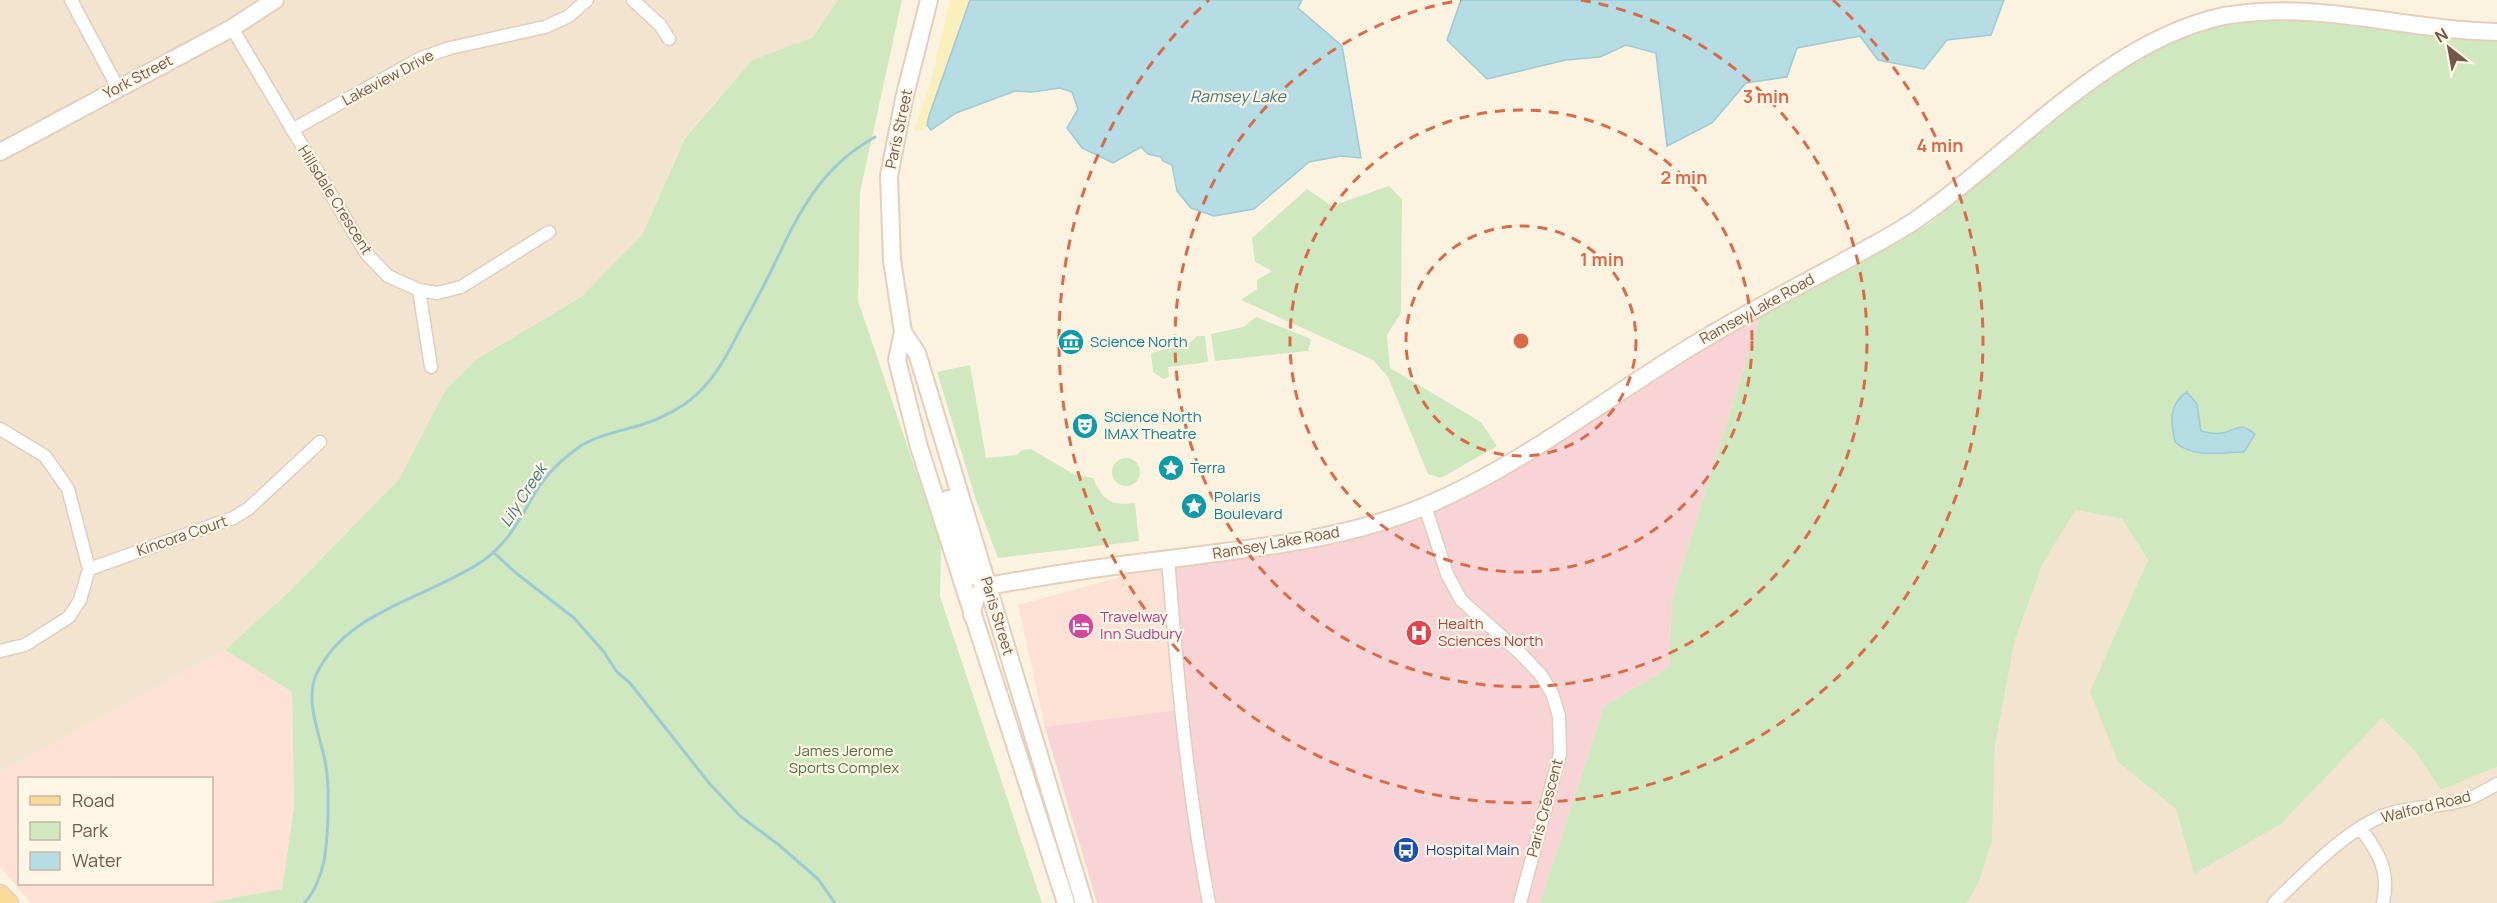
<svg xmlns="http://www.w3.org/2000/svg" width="2497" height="903" viewBox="0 0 2497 903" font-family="Manrope,sans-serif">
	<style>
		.residential { fill: #f3e4cf }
		.commercial { fill: #fce1d4; fill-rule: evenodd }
		.medical { fill: #f9d4d7 }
		.green { fill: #cfe8c0 }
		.sand { fill: #fbefbb }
		.water { fill: #b6dce4; stroke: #9ccbd6; stroke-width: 1.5 }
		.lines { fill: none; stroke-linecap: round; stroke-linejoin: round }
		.stream { stroke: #9ccbd6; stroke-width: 3 }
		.street-casing { stroke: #dfcebd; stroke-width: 15 }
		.secondary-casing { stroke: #e4cfbb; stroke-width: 20 }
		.primary-casing { stroke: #dad4cf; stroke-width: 21 }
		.street { stroke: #fff; stroke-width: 12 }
		.secondary { stroke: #fff; stroke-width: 16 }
		.primary { stroke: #fad999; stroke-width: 18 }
		.ring { fill: none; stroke: #d96c47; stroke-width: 3; stroke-dasharray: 10 8 }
		.labels { text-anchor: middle; stroke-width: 4.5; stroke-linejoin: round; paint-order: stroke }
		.street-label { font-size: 15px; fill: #725848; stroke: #fff6e6 }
		.culture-label { font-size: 15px; fill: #0d838f; stroke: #fff6e6; text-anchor: start }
		.hotel-label { font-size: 15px; fill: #b23c85; stroke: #fff6e6; text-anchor: start }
		.health-label { font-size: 15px; fill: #be3a42; stroke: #fff6e6; text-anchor: start }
		.park-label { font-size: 15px; fill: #4f7841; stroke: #fff6e6 }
		.transit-label { font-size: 15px; fill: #164399; stroke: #fff6e6; text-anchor: start }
		.water-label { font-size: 16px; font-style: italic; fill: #427985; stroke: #fff6e6 }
		.centre { fill: #d96c47; stroke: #fff6e6; stroke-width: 3 }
		.ring-label { font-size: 18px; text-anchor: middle; font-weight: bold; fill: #d96c47; stroke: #fff6e6; stroke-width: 4.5; stroke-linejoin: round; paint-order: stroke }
	</style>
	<rect width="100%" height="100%" fill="#fcf2e0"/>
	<path class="residential" d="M 0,0 L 838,0 L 813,37 L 752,60 L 685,137 L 642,235 L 581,297 L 477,359 L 446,389 L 399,479 L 292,589 L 225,650 L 0,772 Z
		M 2076,510 L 2122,519 L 2148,560 L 2091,692 L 2118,762 L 2176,809 L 2194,874 L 2281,824 L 2382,717 L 2414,750 L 2441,790 L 2497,767 L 2497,903 L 1967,903 L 1979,882 L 1992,841 L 1995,745 L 2015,640 L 2043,563 Z"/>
	<path class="commercial" d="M 1160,566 L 1177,710 L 1045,727 L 1018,605 Z
		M 225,650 L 292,692 L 294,807 L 282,889 L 207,903 L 31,903 L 0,867 L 0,772 ZM 20,778 L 212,778 L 212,884 L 20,884 Z"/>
	<path class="medical" d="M 1761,314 L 1672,598 L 1669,667 L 1604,706 L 1540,903 L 1097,903 L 1045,727 L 1177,710 L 1160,566 L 1319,543 L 1524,458 Z"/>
	<path class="green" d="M 838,0 L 902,0 L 860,192 L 858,301 L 941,545 L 940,596 L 1042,903 L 207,903 L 282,889 L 294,807 L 292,692 L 225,650 L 292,589 L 399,479 L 446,389 L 477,359 L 581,297 L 642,235 L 685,138 L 752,60 L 813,37 Z
		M 2280,18 L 2325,18 L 2497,39 L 2497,767 L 2441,790 L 2414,750 L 2382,718 L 2281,824 L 2194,874 L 2176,809 L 2118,762 L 2090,692 L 2148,560 L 2122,519 L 2076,510 L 2043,563 L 2015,640 L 1995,745 L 1992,841 L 1979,882 L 1967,903 L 1540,903 L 1604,706 L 1669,667 L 1672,598 L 1761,314 L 1930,223 L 2061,114 L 2141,55 L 2199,29 Z
		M 1389,186 L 1402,199 L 1401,313 L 1387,335 L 1390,368 L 1481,422 L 1497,446 L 1441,478 L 1428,474 L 1388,377 L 1373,360 L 1241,300 L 1257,289 L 1257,280 L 1272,271 L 1255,262 L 1252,238 L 1307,189 L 1332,206 Z
		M 1256,317 L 1311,339 L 1308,351 L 1215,361 L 1211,334 L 1243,327 Z
		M 1197,336 L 1205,336 L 1208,362 L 1168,367 L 1169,377 L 1163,379 L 1153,372 L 1151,353 L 1190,343 Z
		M 970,365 L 986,458 L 1017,455 L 1022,450 L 1031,449 L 1075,475 L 1093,478 C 1103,500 1110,506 1135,503 L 1139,541 L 998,558 L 976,500 L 937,372 Z
		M1112 472a14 14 0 1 1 28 0a14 14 0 1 1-28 0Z"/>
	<path class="sand" d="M 950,0 L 969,0 L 925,129 L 914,131 L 931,81 Z"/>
	<path class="water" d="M 970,0 L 1302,0 L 1298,8 L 1342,46 L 1361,158 L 1341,156 L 1309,162 L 1254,209 L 1214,216 L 1191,208 L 1177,191 L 1172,165 L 1163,161 L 1161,157 L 1148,154 L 1141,147 L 1113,163 L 1082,148 L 1067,128 L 1078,109 L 1072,92 L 1060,88 L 1032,92 L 1015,91 L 956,113 L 931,130 L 927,125 L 929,116 Z
		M 1461,0 L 2004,0 L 1991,35 L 1947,40 L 1924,69 L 1878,60 L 1860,36 L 1797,48 L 1787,77 L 1746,83 L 1712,123 L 1667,146 L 1656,53 L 1626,45 L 1600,57 L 1566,60 L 1487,79 L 1447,40 Z
		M 2187,392 L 2197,404 L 2201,431 C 2208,433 2216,434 2222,433 C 2238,430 2239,421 2255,434 L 2244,452 C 2220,452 2194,459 2175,442 C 2171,423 2168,404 2187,392 Z"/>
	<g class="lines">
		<path class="stream" d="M 493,552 L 516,573 L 574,618 L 604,652 L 617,672 L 630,683 L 709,783 L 740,816 L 779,845 L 818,879 L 835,903
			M 304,903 C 314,894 321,875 324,861 C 328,839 330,790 326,767 C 322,738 304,704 316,675 C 346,610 426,599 481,562 C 508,544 519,520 535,493 C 547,473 563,458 582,445 C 601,434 621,431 641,425 C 660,419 682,408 696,395 C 718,375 729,351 742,326 C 753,306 764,286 774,265 C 799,212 821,167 875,137"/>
		<g class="street-casing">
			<path id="street" d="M 71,0 L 118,88
				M 633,0 L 660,25 L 669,39
				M 232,28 L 366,253 L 388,276 L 419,290 L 437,293 L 461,287 L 549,232
				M 292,130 L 421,58 L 450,48 L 545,27 L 569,16 L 587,0
				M 419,290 L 431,367
				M 0,429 L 45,456 L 68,489 L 89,569 L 80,600 L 69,617 L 25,645 L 0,651
				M 1425,506 L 1447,574 L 1461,600 L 1521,654 L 1541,675 L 1552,693 L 1559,716 L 1560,754 L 1520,903
				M 1168,559 C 1177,674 1187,789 1209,903
				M 89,569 L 233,518 L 248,509 L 320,442
				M 2360,828 C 2379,852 2390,872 2383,903
				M 2274,903 C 2304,874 2350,825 2391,813 C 2416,806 2443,807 2468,799 C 2478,795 2488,789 2497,784"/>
		</g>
		<g class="secondary-casing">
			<path id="secondary" d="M 929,0 L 904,99 L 889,176 L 892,260 L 903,332 L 897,360 L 919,447 L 1066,903
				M 0,152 L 232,28 L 275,0
				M 903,332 L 917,353 L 1084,903
				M 948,499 L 971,569 L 974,575 L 985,584
				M 972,615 C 974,601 976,593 988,586 C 1048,575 1109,566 1170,559 C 1255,548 1343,540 1423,507 C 1524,465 1609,395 1702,340 C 1747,313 1794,288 1841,263 C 1867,248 1895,235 1920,217 C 2016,150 2107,41 2224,16 C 2322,0 2401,30 2497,32"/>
		</g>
		<g class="primary-casing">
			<path id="primary" d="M 0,894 L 9,903"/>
		</g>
		<use href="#street" class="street"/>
		<use href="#secondary" class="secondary"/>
		<use href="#primary" class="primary"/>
	</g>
	<g class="ring">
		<circle cx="1521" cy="341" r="115"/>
		<circle cx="1521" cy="341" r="231"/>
		<path d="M1581 0A346 346 0 1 1 1461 0"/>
		<path d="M1833 0A462 462 0 1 1 1209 0"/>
	</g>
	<defs>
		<g id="museum-disc" transform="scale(1.35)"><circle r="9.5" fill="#0f9aa8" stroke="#fff6e6"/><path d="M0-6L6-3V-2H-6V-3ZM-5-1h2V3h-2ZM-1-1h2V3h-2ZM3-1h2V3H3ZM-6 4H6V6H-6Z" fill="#fff"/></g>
		<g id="theatre-disc" transform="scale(1.35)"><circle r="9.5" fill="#0f9aa8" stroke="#fff6e6"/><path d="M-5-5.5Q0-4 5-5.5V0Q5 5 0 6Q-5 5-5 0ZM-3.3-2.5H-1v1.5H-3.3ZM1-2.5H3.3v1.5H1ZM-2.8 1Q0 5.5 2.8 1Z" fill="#fff"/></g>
		<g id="sight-disc" transform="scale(1.35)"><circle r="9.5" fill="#0f9aa8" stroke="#fff6e6"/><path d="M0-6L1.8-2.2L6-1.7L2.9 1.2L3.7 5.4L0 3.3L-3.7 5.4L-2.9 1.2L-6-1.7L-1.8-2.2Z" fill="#fff"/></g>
		<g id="hotel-disc" transform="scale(1.35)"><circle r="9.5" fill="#d1479c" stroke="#fff6e6"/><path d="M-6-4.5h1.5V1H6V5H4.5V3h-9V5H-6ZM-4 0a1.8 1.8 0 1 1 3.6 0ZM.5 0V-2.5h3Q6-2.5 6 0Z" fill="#fff"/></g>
		<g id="hospital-disc" transform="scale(1.35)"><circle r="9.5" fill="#e0444e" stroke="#fff6e6"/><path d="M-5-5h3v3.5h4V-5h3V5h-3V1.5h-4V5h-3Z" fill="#fff"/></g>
		<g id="bus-disc" transform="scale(1.35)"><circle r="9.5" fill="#1a4fb4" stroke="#fff6e6"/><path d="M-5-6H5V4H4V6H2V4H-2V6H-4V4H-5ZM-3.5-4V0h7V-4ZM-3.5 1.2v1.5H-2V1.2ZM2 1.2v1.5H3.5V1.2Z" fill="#fff"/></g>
	</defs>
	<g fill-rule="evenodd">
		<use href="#museum-disc" x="1071" y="342"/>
		<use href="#theatre-disc" x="1085" y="426"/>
		<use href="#sight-disc" x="1171" y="468"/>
		<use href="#sight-disc" x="1194" y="506"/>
		<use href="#hotel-disc" x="1081" y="626"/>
		<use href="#hospital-disc" x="1419" y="633"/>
		<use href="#bus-disc" x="1406" y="850"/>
	</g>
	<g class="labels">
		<g class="street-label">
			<text transform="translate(138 77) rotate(-28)" y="5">York Street</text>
			<text transform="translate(388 78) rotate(-28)" y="5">Lakeview Drive</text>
			<text transform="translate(899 129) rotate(-78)" y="5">Paris Street</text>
			<text transform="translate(335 200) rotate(58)" y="5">Hillsdale Crescent</text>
			<text transform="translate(1757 309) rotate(-29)" y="5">Ramsey Lake Road</text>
			<text transform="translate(182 536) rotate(-19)" y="5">Kincora Court</text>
			<text transform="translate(1276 543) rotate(-10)" y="5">Ramsey Lake Road</text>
			<text transform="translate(997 616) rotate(73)" y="5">Paris Street</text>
			<text transform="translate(2426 807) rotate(-14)" y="5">Walford Road</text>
			<text transform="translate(1545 808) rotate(-75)" y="5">Paris Crescent</text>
		</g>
		<g class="culture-label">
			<text x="1090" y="347">Science North</text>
			<text x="1104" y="422">Science North<tspan x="1104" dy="17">IMAX Theatre</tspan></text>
			<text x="1190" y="473">Terra</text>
			<text x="1214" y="502">Polaris<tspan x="1214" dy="17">Boulevard</tspan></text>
		</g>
		<g class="hotel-label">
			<text x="1100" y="622">Travelway<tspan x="1100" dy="17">Inn Sudbury</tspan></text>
		</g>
		<g class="health-label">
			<text x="1438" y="629">Health<tspan x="1438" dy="17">Sciences North</tspan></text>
		</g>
		<g class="park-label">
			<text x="844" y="756">James Jerome<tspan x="844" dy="17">Sports Complex</tspan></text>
		</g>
		<g class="transit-label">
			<text x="1426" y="855">Hospital Main</text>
		</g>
		<g class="water-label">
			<text x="1238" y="102">Ramsey Lake</text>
			<text transform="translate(523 495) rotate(-57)" y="6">Lily Creek</text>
		</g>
	</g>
	<circle cx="1521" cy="341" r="9" class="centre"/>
	<g class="ring-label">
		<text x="1766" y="103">3 min</text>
		<text x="1940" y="152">4 min</text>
		<text x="1684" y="184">2 min</text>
		<text x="1602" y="266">1 min</text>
	</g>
	<rect x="18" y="777" width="195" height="108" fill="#fff6e6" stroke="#c7b7a7" stroke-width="1.5"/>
	<rect x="30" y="796" width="30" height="9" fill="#fad999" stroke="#c7b7a7" stroke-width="1.5"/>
	<text x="72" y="807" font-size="18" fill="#725848">Road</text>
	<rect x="30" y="822" width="30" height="18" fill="#cfe8c0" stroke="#c7b7a7" stroke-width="1.5"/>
	<text x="72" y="837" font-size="18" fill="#725848">Park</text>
	<rect x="30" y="852" width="30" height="18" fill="#b6dce4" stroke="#c7b7a7" stroke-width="1.5"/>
	<text x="72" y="867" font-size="18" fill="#725848">Water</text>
	<g transform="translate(2449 48) rotate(329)" stroke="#fff6e6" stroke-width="4.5" paint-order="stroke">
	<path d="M0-4.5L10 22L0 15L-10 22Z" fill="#725848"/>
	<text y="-9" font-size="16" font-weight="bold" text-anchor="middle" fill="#725848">N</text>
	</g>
</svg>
